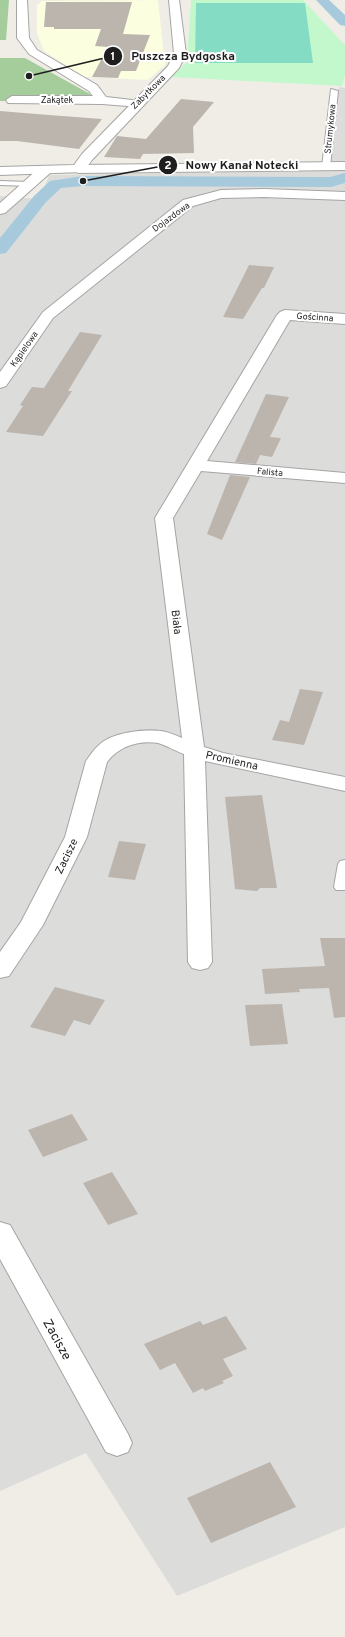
<svg xmlns="http://www.w3.org/2000/svg" width="345" height="1637" viewBox="0 0 345 1637" font-family="Overpass,sans-serif">
	<style>
		.residential { fill: #dcdcdb }
		.education { fill: #fbfedf }
		.forest { fill: #a4cd9b }
		.park { fill: #c3f8cd }
		.pitch { fill: #85dcc4 }
		.lines { fill: none; stroke-linecap: round; stroke-linejoin: round }
		.canal { fill: #a6c9db; fill-rule: evenodd }
		.building { fill: #bcb5ae }
		.service-casing { stroke: #a5a5a5; stroke-width: 2 }
		.minor-casing { stroke: #a5a5a5; stroke-width: 2 }
		.tertiary-casing { stroke: #a5a5a5; stroke-width: 2 }
		.service { fill: #fff; fill-rule: evenodd }
		.minor { fill: #fff; fill-rule: evenodd }
		.tertiary { fill: #fff; fill-rule: evenodd }
		.labels { text-anchor: middle; stroke-width: 4; stroke-linejoin: round; paint-order: stroke }
		.far-street-label { font-size: 9px; fill: #1e1e1e; stroke: #fff }
		.street-label { font-size: 11px; fill: #1e1e1e; stroke: #fff }
		.near-street-label { font-size: 13px; fill: #1e1e1e; stroke: #fff }
		.leader { fill: none; stroke: #1e1e1e; stroke-width: 1.5 }
		.callout-dot { fill: #1e1e1e; stroke: #fff; stroke-width: 1.5 }
		.mark-label { font-size: 12px; text-anchor: middle; font-weight: bold; fill: #fff }
		.callout-label { font-size: 12px; text-anchor: middle; font-weight: bold; fill: #1e1e1e; stroke: #fff; stroke-width: 4; stroke-linejoin: round; paint-order: stroke }
	</style>
	<rect width="100%" height="100%" fill="#efede5"/>
	<path class="residential" d="M 339,87 L 345,88 L 345,1527 L 177,1596 L 86,1453 L 0,1491 L 0,196 L 40,199 L 49,175 L 322,171 Z"/>
	<path class="education" d="M 158,0 L 165,65 L 148,80 L 84,77 L 44,51 L 37,34 L 37,5 L 42,1 Z"/>
	<path class="forest" d="M 0,0 L 9,0 L 6,40 L 0,40 Z
		M 0,58 L 25,58 L 90,94 L 92,101 L 0,101 Z"/>
	<path class="park" d="M 191,0 L 303,0 L 345,45 L 345,75 L 342,86 L 171,77 L 187,62 Z"/>
	<path class="pitch" d="M 196,3 L 305,3 L 313,63 L 195,63 Z"/>
	<g class="lines">
		<path class="canal" d="M 316,0 L 329,0 L 345,15 L 345,26 L 340,25 Z
			M 345,173 L 345,183 L 331,187 L 83,186 L 61,188 L 46,202 L 6,253 L 0,254 L 0,238 L 34,196 L 50,181 L 83,176 L 330,177 Z"/>
	</g>
	<path class="building" d="M 46,2 L 132,2 L 123,34 L 150,35 L 136,71 L 121,71 L 118,78 L 92,77 L 108,47 L 95,46 L 101,29 L 54,29 L 54,27 L 44,27 Z
		M 181,99 L 214,102 L 193,127 L 194,153 L 143,154 L 140,159 L 104,157 L 117,136 L 146,139 Z
		M 0,111 L 36,114 L 102,119 L 79,149 L 17,141 L 0,141 Z
		M 249,265 L 274,267 L 264,288 L 262,288 L 243,319 L 223,317 Z
		M 80,332 L 102,335 L 68,391 L 72,391 L 43,436 L 6,432 L 23,406 L 20,405 L 32,387 L 44,388 Z
		M 266,394 L 289,397 L 270,437 L 281,438 L 272,457 L 260,455 L 256,464 L 235,462 Z
		M 230,475 L 250,477 L 222,540 L 207,534 Z
		M 300,689 L 323,692 L 304,745 L 272,740 L 280,720 L 289,722 Z
		M 262,795 L 277,888 L 260,888 L 257,891 L 235,889 L 225,797 Z
		M 119,841 L 146,844 L 135,880 L 108,877 Z
		M 320,938 L 345,938 L 345,1017 L 334,1018 L 329,988 L 299,989 L 300,992 L 265,994 L 262,969 L 325,966 Z
		M 55,987 L 105,1000 L 90,1025 L 74,1020 L 65,1036 L 30,1027 Z
		M 282,1004 L 288,1044 L 250,1046 L 245,1005 Z
		M 72,1114 L 88,1140 L 43,1157 L 28,1130 Z
		M 112,1172 L 138,1214 L 108,1225 L 83,1183 Z
		M 226,1316 L 247,1349 L 223,1359 L 233,1376 L 222,1381 L 224,1383 L 205,1391 L 203,1388 L 193,1393 L 175,1363 L 160,1370 L 144,1344 L 200,1321 L 203,1325 Z
		M 270,1462 L 296,1507 L 211,1543 L 187,1498 Z"/>
	<g class="lines">
		<g class="service-casing">
			<path id="service" d="M 331,89 L 338,91 L 330,167 L 326,169 L 322,167 Z
				M 0,181 L 30,182 L 34,184 L 30,186 L 0,185 Z
				M 345,860 L 345,890 L 336,890 L 334,887 L 338,864 L 340,861 Z"/>
		</g>
		<g class="minor-casing">
			<path id="minor" d="M 17,0 L 27,0 L 29,38 L 37,50 L 97,85 L 106,97 L 141,101 L 143,104 L 141,107 L 102,104 L 8,103 L 6,100 L 12,96 L 93,96 L 89,91 L 29,54 L 17,38 Z
				M 345,162 L 345,170 L 78,173 L 71,169 L 78,165 Z
				M 44,167 L 51,171 L 49,174 L 5,213 L 0,214 L 0,203 L 39,168 Z
				M 264,189 L 345,192 L 345,200 L 264,197 L 221,198 L 193,206 L 53,318 L 6,386 L 0,388 L 0,372 L 43,312 L 183,200 L 221,190 Z
				M 285,310 L 345,314 L 345,324 L 290,320 L 207,461 L 345,473 L 345,483 L 201,471 L 173,518 L 204,747 L 223,753 L 345,777 L 345,791 L 205,761 L 212,962 L 208,968 L 200,970 L 192,968 L 188,962 L 184,754 C 175,751 166,745 158,743 C 139,740 119,746 107,762 L 87,837 L 43,925 L 9,976 L 0,978 L 0,952 L 21,922 L 65,837 L 86,761 C 90,756 93,750 98,746 C 111,732 144,729 161,731 C 168,732 175,735 182,738 L 155,518 L 277,315 L 280,312 Z
				M 0,1222 L 10,1225 L 128,1434 L 132,1443 L 128,1452 L 117,1456 L 106,1452 L 0,1259 Z"/>
		</g>
		<g class="tertiary-casing">
			<path id="tertiary" d="M 169,0 L 179,0 L 186,54 L 179,68 L 92,160 L 83,172 L 0,175 L 0,167 L 74,165 L 82,154 L 168,66 L 174,54 Z"/>
		</g>
		<use href="#service" class="service"/>
		<use href="#minor" class="minor"/>
		<use href="#tertiary" class="tertiary"/>
	</g>
	<g class="labels">
		<g class="far-street-label">
			<text transform="translate(148 92) rotate(-45)" y="3">Zabytkowa</text>
			<text x="57" y="103">Zakątek</text>
			<text transform="translate(330 129) rotate(-84)" y="3">Strumykowa</text>
			<text transform="translate(171 217) rotate(-36)" y="3">Dojazdowa</text>
			<text transform="translate(315 317) rotate(4)" y="3">Gościnna</text>
			<text transform="translate(24 349) rotate(-55)" y="3">Kąpielowa</text>
			<text transform="translate(270 472) rotate(5)" y="3">Falista</text>
		</g>
		<g class="street-label">
			<text transform="translate(177 622) rotate(83)" y="4">Biała</text>
			<text transform="translate(232 760) rotate(13)" y="4">Promienna</text>
			<text transform="translate(66 856) rotate(-64)" y="4">Zacisze</text>
		</g>
		<g class="near-street-label">
			<text transform="translate(58 1339) rotate(61)" y="5">Zacisze</text>
		</g>
	</g>
	<path class="leader" d="M29 76L113 56M83 181L168 165"/>
	<g class="callout-dot">
		<circle cx="29" cy="76" r="4"/>
		<circle cx="83" cy="181" r="4"/>
		<circle cx="113" cy="56" r="10"/>
		<circle cx="168" cy="165" r="10"/>
	</g>
	<g class="mark-label">
		<text x="113" y="60">1</text>
		<text x="168" y="169">2</text>
	</g>
	<g class="callout-label">
		<text x="183" y="60">Puszcza Bydgoska</text>
		<text x="242" y="169">Nowy Kanał Notecki</text>
	</g>
</svg>
